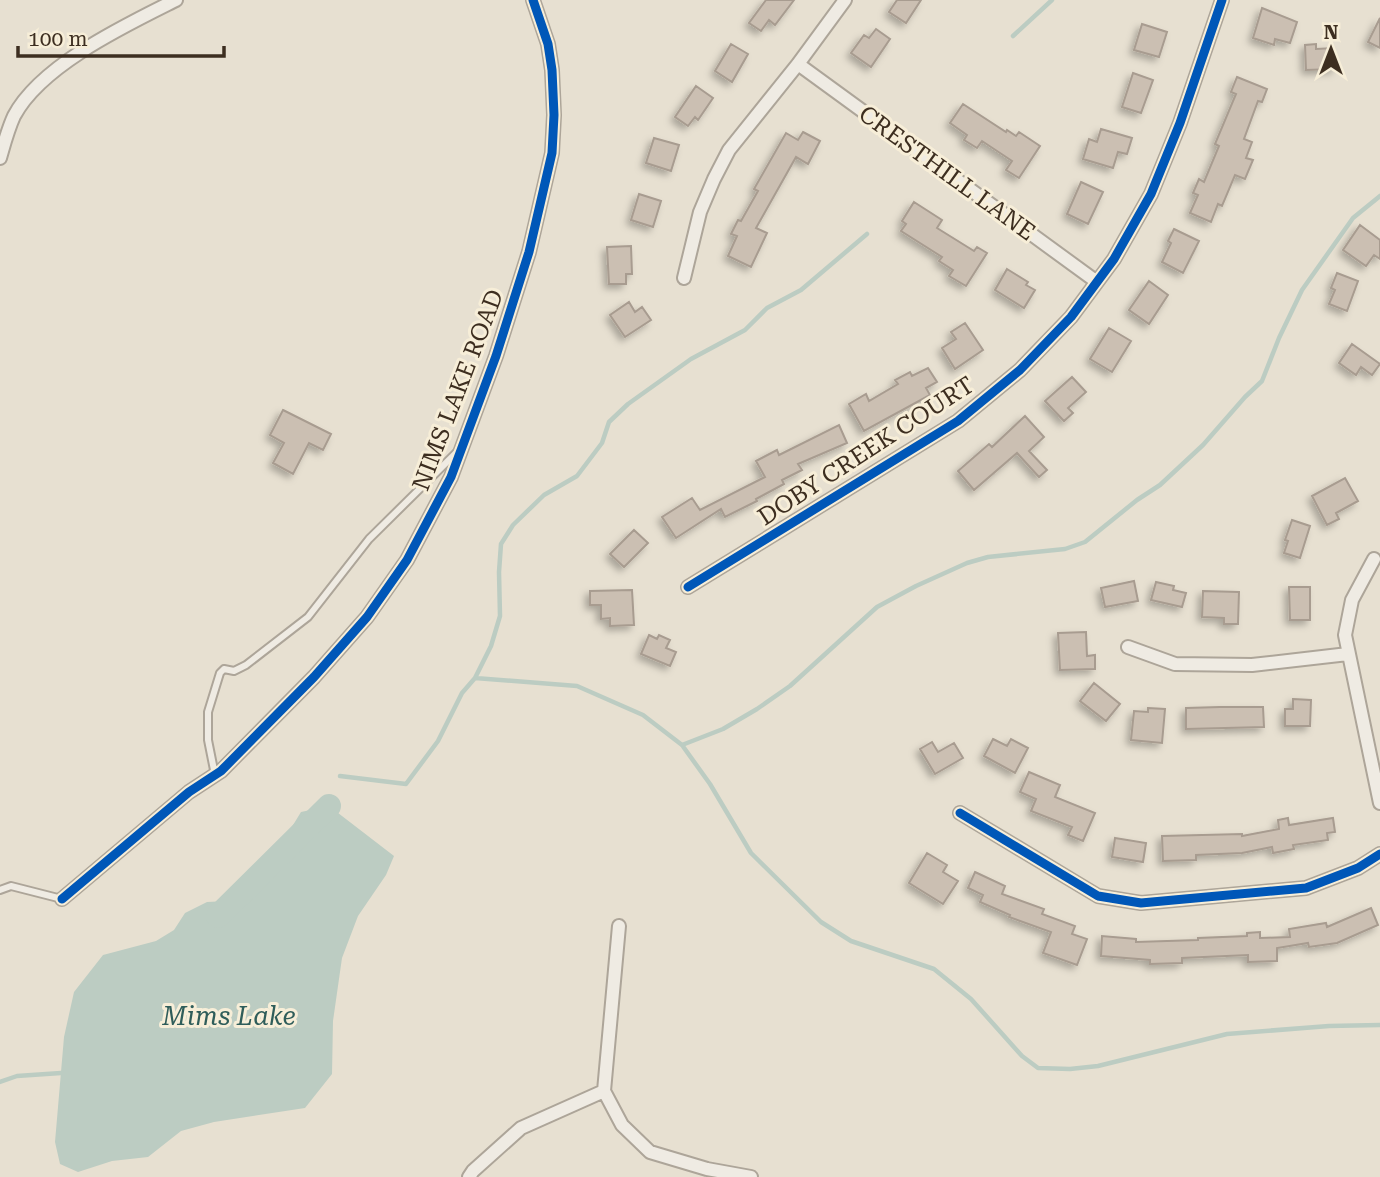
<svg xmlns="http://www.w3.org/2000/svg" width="1380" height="1177" viewBox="0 0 1380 1177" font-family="'Roboto Serif',serif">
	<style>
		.water { fill: #bcccc2 }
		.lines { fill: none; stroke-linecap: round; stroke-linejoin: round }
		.stream { stroke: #bcccc2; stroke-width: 4.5 }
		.river { stroke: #bcccc2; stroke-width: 24 }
		.building { fill: #cbbfb2; stroke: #a89c90; stroke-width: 2; filter: url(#shadow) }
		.lane-casing { stroke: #ada599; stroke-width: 10 }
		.street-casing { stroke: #ada599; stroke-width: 16 }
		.lane { stroke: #efebe3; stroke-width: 6 }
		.street { stroke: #efebe3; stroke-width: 12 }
		.cycleway-casing { stroke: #f7eed8; stroke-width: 13 }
		.cycleway { stroke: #0057b8; stroke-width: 9 }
		.labels { text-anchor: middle; stroke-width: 6; stroke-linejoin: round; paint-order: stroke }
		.street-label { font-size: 24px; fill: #3d2e20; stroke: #f7eed8 }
		.water-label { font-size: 26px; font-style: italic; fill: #2f5d5a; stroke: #f7eed8 }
	</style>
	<defs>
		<filter id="shadow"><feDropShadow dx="-4" dy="4" stdDeviation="3.5" flood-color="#0004"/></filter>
	</defs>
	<rect width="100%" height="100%" fill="#e7e0d1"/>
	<path class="water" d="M 329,806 L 394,856 L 386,875 L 358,916 L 342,958 L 333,1021 L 332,1074 L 305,1108 L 214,1122 L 181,1131 L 148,1157 L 112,1161 L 78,1172 L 60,1164 L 55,1142 L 64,1037 L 74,992 L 103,955 L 156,941 L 174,930 L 185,913 L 207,902 L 228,901 L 257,884 L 301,812 Z"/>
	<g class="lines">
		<path class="stream" d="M 1013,36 L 1052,0
			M 475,678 L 577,686 L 643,715 L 682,745 L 710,784 L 751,853 L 821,922 L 851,941 L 934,969 L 971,999 L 1022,1056 L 1038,1068 L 1070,1069 L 1098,1066 L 1227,1034 L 1329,1026 L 1380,1025
			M 682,745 L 723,729 L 757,709 L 790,686 L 877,607 L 916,586 L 967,563 L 988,557 L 1065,549 L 1085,542 L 1137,500 L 1160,485 L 1203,445 L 1245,397 L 1262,381 L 1279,338 L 1302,290 L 1353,218 L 1380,196
			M 340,776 L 406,784 L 438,741 L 462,693 L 475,678 L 491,646 L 500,616 L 499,572 L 501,544 L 513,525 L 544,495 L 577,476 L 602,443 L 609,422 L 628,404 L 691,359 L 745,330 L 767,308 L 801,290 L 867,234
			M 0,1082 L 17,1076 L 61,1073"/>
		<path class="river" d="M 218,916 L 329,806"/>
	</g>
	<path class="building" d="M 766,0 L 794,0 L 775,25 L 769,20 L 761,31 L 749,23 Z
		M 897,0 L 921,0 L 906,23 L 889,12 Z
		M 1262,8 L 1297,22 L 1290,43 L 1275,39 L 1274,45 L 1253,38 Z
		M 1380,18 L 1380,48 L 1368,42 Z
		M 1142,24 L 1167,32 L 1159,57 L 1134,50 Z
		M 876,29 L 890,39 L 871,67 L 851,53 L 864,35 L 869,38 Z
		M 731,44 L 748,54 L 732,82 L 715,71 Z
		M 1316,44 L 1316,49 L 1334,48 L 1335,69 L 1306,70 L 1305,45 Z
		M 1133,73 L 1153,80 L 1141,113 L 1122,107 Z
		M 1237,77 L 1267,89 L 1262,102 L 1258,101 L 1244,139 L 1252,142 L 1246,158 L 1253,160 L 1245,179 L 1235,175 L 1222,206 L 1218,204 L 1211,222 L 1190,213 L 1198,195 L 1193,193 L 1199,179 L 1204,182 L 1219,146 L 1215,144 L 1236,94 L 1231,92 Z
		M 696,86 L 713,98 L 698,120 L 695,117 L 688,126 L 675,117 Z
		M 963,104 L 1006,132 L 1007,130 L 1016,136 L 1019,132 L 1040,146 L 1019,178 L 1006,170 L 1012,161 L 982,141 L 977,148 L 964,140 L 967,135 L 950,123 Z
		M 1101,129 L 1132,138 L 1127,154 L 1118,152 L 1113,168 L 1083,159 L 1089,139 L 1097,142 Z
		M 803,132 L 820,141 L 808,164 L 796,157 L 756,228 L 767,233 L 751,267 L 728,256 L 737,236 L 731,234 L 738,220 L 741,221 L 758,191 L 754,189 L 786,133 L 798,140 Z
		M 654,138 L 679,145 L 671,171 L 646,163 Z
		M 1081,182 L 1103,192 L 1088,224 L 1067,214 Z
		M 639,194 L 661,201 L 653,227 L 631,220 Z
		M 914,202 L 942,220 L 937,228 L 974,251 L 977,247 L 987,253 L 966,286 L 949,276 L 953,270 L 939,261 L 942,257 L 901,231 L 906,224 L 902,221 Z
		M 1360,225 L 1380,240 L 1380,259 L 1374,255 L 1366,266 L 1343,250 Z
		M 1174,229 L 1199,241 L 1183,273 L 1162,262 L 1171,243 L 1168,241 Z
		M 631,246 L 632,274 L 626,274 L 626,284 L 609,284 L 607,247 Z
		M 1007,269 L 1028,282 L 1026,285 L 1035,290 L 1024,308 L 995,290 Z
		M 1337,273 L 1358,281 L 1347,311 L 1329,304 L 1335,290 L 1331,288 Z
		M 1149,281 L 1168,295 L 1149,324 L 1129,310 Z
		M 629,302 L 635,312 L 642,307 L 651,320 L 625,337 L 610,315 Z
		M 965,323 L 983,350 L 955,369 L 942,348 L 956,339 L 951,332 Z
		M 1109,328 L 1131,341 L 1112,372 L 1090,359 Z
		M 1352,344 L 1380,364 L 1372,375 L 1361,367 L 1356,375 L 1339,363 Z
		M 928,368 L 937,382 L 926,388 L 930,395 L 864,431 L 849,404 L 866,394 L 869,401 L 898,384 L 895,380 L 910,372 L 912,376 Z
		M 1072,377 L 1086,392 L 1068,408 L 1073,413 L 1064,421 L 1045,401 Z
		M 283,410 L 331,434 L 323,450 L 309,443 L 293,474 L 273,463 L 284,443 L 270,435 Z
		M 1025,416 L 1044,437 L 1029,451 L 1047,470 L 1039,477 L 1017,453 L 974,490 L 958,471 L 989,444 L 992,447 Z
		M 839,425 L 847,443 L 798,464 L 802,470 L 782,480 L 784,484 L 756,499 L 757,501 L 725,517 L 721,509 L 676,538 L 662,517 L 692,498 L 700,510 L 765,477 L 756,461 L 777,450 L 779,455 Z
		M 1345,478 L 1358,501 L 1336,513 L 1339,519 L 1327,525 L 1312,496 Z
		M 1292,520 L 1310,526 L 1300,558 L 1284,553 L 1288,541 L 1285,540 Z
		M 634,530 L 648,543 L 624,567 L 610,554 Z
		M 1134,581 L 1138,601 L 1105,607 L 1101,588 Z
		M 1156,582 L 1174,586 L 1173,590 L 1186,593 L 1182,607 L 1151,600 Z
		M 1289,587 L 1310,587 L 1310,620 L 1290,620 Z
		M 632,590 L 634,625 L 610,626 L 610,618 L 601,619 L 601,605 L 590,605 L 590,591 Z
		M 1203,591 L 1239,592 L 1238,624 L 1224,624 L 1224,618 L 1202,617 Z
		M 1086,632 L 1087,656 L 1095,655 L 1095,669 L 1060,670 L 1058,633 Z
		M 649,635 L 657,639 L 659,635 L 670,640 L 666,648 L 676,652 L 670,666 L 641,654 Z
		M 1094,683 L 1120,704 L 1106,721 L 1080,701 Z
		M 1293,699 L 1311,700 L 1310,726 L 1285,726 L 1285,709 L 1293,709 Z
		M 1220,707 L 1263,707 L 1264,727 L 1186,729 L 1186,708 Z
		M 1148,708 L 1165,709 L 1162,743 L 1131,740 L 1134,711 L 1148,712 Z
		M 993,739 L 1007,746 L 1011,739 L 1028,748 L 1015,773 L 984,756 Z
		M 932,742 L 938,752 L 954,743 L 963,758 L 935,774 L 920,749 Z
		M 1029,772 L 1060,785 L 1055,797 L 1095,813 L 1083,841 L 1068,835 L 1072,827 L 1031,811 L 1036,799 L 1020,792 Z
		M 1288,818 L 1289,825 L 1333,818 L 1335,832 L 1327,833 L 1328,840 L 1293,845 L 1294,849 L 1273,853 L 1272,847 L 1242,853 L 1196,855 L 1196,860 L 1163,861 L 1162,836 L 1242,834 L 1242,836 L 1279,829 L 1278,820 Z
		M 1115,838 L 1146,843 L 1143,862 L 1112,857 Z
		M 927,853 L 947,865 L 943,872 L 958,881 L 943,904 L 909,883 Z
		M 975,872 L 1005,886 L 1002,894 L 1044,909 L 1042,914 L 1075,926 L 1072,934 L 1087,939 L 1077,965 L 1043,953 L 1051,932 L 1009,917 L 1010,915 L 980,902 L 983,895 L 968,888 Z
		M 1371,908 L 1378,925 L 1337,943 L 1309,947 L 1308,943 L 1277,948 L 1277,961 L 1248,962 L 1248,955 L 1182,958 L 1182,963 L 1150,964 L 1150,960 L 1101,956 L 1102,936 L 1136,939 L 1136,942 L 1198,940 L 1198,938 L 1247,936 L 1247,933 L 1260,932 L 1260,938 L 1290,937 L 1289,929 L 1326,923 L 1327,927 Z"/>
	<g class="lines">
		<g class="lane-casing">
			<path id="lane" d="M 215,775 L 208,740 L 208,712 L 220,673 L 224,669 L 234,671 L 246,665 L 308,617 L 369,539 L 457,452
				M 0,890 L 11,886 L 62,899"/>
		</g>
		<g class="street-casing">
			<path id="street" d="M 798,64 L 1097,282
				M 0,158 C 4,144 8,129 14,116 C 41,65 126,25 176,0
				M 684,278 L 700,212 L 714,179 L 729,150 L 798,64 L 845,0
				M 1374,559 L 1352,600 L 1345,635 L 1380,803
				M 688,587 L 958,421 L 1020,370 L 1071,317 L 1114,259 L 1151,194 L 1180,123 L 1222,0
				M 1128,647 L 1175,664 L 1252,665 L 1348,654
				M 960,813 L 1098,896 L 1141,903 L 1306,888 L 1358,868 L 1380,854
				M 62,899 L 189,792 L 221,771 L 314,677 L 367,617 L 407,560 L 451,477 L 496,356 L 529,252 L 552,153 L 554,115 L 552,70 L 548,44 L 533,0
				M 619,926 L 604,1091 L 622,1125 L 650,1152 L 707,1169 L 751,1177
				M 469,1177 L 473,1171 L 521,1128 L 604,1091"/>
		</g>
		<use href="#lane" class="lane"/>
		<use href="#street" class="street"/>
		<g class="cycleway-casing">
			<path id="cycleway" d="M 688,587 L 958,421 L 1020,370 L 1071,317 L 1114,259 L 1151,194 L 1180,123 L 1222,0
				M 960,813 L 1098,896 L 1141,903 L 1306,888 L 1358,868 L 1380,854
				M 62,899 L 189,792 L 221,771 L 314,677 L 367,617 L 407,560 L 451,477 L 496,356 L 529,252 L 552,153 L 554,115 L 552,70 L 548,44 L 533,0"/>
		</g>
		<use href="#cycleway" class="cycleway"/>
	</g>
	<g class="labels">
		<g class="street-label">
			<text transform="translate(947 173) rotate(36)" y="8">CRESTHILL LANE</text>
			<text transform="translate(458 390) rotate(-69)" y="8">NIMS LAKE ROAD</text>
			<text transform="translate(866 451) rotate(-33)" y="8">DOBY CREEK COURT</text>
		</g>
		<g class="water-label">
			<text x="229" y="1025">Mims Lake</text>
		</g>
	</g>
	<g transform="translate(1331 49)" stroke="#f7eed8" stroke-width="5" paint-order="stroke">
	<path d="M0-5L12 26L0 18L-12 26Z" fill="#3d2e20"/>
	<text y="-10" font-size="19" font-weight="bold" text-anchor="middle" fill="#3d2e20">N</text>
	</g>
	<path d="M18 46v10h206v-10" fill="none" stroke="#3d2e20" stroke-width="3.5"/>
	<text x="28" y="46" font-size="21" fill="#3d2e20" stroke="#f7eed8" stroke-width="5" paint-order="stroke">100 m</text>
</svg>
